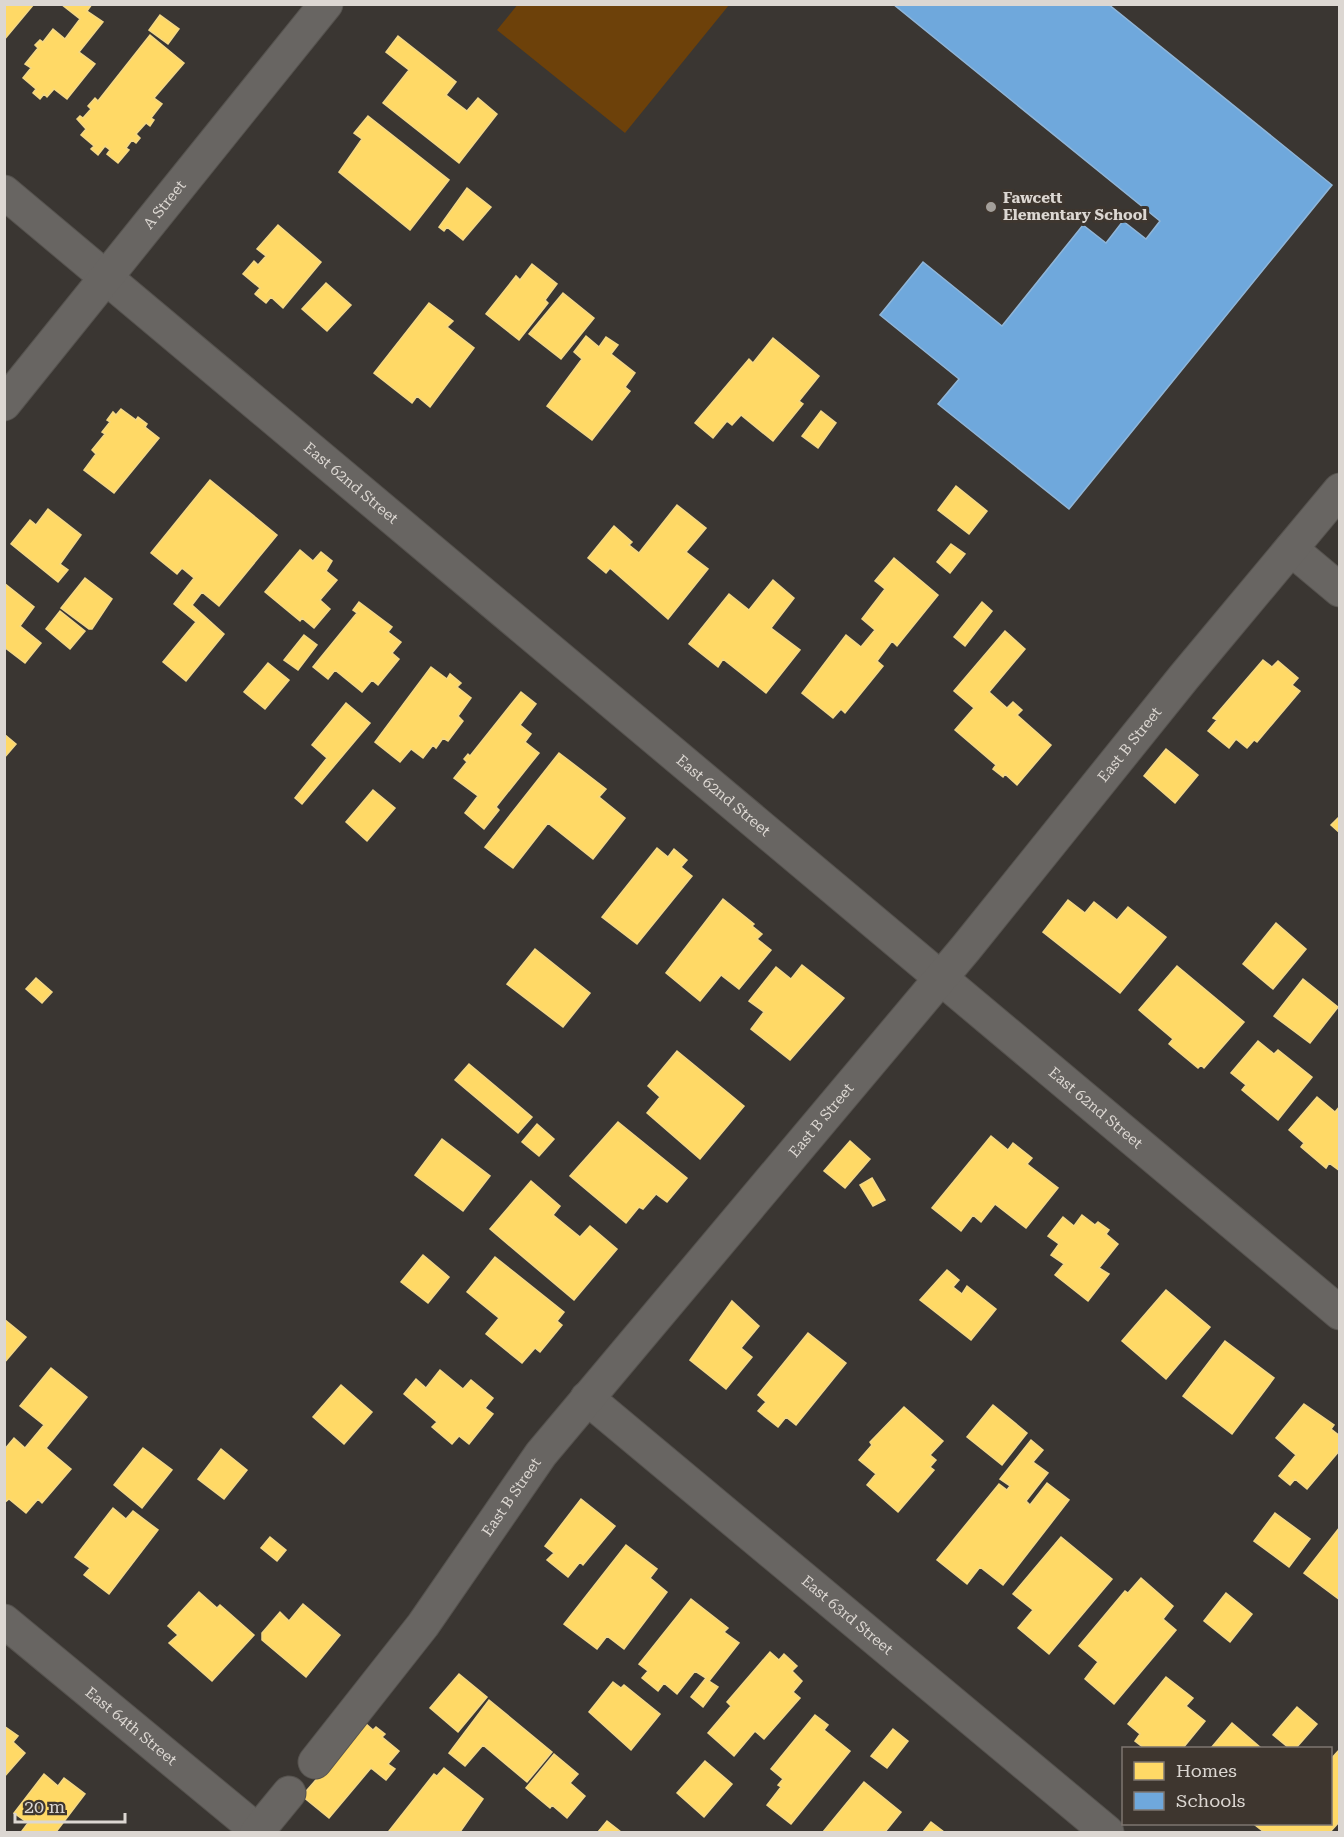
<svg xmlns="http://www.w3.org/2000/svg" width="1344" height="1837" viewBox="0 0 1344 1837" font-family="'Roboto Serif',serif">
	<style>
		.green { fill: #6d410a }
		.homes { fill: #ffd966; stroke: #f4d886; stroke-width: 1.5 }
		.schools { fill: #6fa8dc; stroke: #90b6d9; stroke-width: 1.5 }
		.lines { fill: none; stroke-linecap: round; stroke-linejoin: round }
		.minor-casing { stroke: #56534f; stroke-width: 35 }
		.minor { stroke: #686562; stroke-width: 33 }
		.poi-dot { fill: #a39f9a; stroke: #3e362f; stroke-width: 2 }
		.labels { text-anchor: middle; stroke-width: 6; stroke-linejoin: round; paint-order: stroke }
		.poi-label { font-size: 15px; font-weight: bold; fill: #dcd7d2; stroke: #3e362f; text-anchor: start }
		.street-label { font-size: 15px; fill: #dcd7d2; stroke: #3e362f }
	</style>
	<rect width="100%" height="100%" fill="#3a3632"/>
	<path class="green" d="M 518,4 L 729,4 L 729,5 L 625,133 L 497,30 Z"/>
	<path class="homes" d="M 4,4 L 34,4 L 4,40 Z
		M 61,4 L 92,4 L 87,11 L 103,22 L 79,52 L 95,64 L 67,99 L 54,89 L 47,97 L 44,94 L 40,99 L 33,93 L 36,89 L 23,78 L 31,68 L 25,64 L 38,48 L 35,45 L 40,40 L 43,42 L 53,29 L 65,39 L 80,19 Z
		M 160,15 L 179,29 L 168,44 L 149,30 Z
		M 150,35 L 184,63 L 154,98 L 162,104 L 151,118 L 154,120 L 150,126 L 146,123 L 136,134 L 140,138 L 136,143 L 132,140 L 126,148 L 129,150 L 118,163 L 107,154 L 110,150 L 105,146 L 98,155 L 91,149 L 94,146 L 81,135 L 86,129 L 77,119 L 80,116 L 83,118 L 91,109 L 88,106 L 95,98 L 98,101 Z
		M 398,36 L 456,82 L 446,95 L 467,111 L 478,98 L 497,114 L 459,163 L 383,103 L 409,70 L 386,52 Z
		M 368,116 L 449,180 L 410,230 L 339,172 L 362,139 L 354,133 Z
		M 467,188 L 491,207 L 463,240 L 447,227 L 444,231 L 439,227 Z
		M 278,225 L 321,262 L 283,308 L 271,297 L 266,303 L 255,294 L 260,288 L 243,274 L 254,261 L 258,265 L 266,256 L 257,249 Z
		M 532,264 L 557,284 L 545,300 L 548,303 L 519,340 L 486,314 L 516,276 L 520,280 Z
		M 326,283 L 351,305 L 327,331 L 302,309 Z
		M 563,293 L 594,318 L 561,359 L 529,334 Z
		M 429,303 L 453,321 L 447,327 L 474,348 L 430,407 L 417,396 L 412,403 L 374,373 Z
		M 586,336 L 599,347 L 606,337 L 618,345 L 611,354 L 635,373 L 625,387 L 630,391 L 592,440 L 547,406 L 582,359 L 574,352 Z
		M 773,338 L 819,376 L 799,401 L 803,404 L 773,441 L 741,415 L 732,425 L 727,421 L 713,438 L 695,423 L 749,359 L 753,363 Z
		M 121,409 L 136,420 L 138,417 L 147,424 L 145,427 L 159,438 L 114,493 L 84,470 L 96,454 L 92,450 L 105,434 L 102,432 L 110,422 L 107,420 L 113,412 L 116,415 Z
		M 821,411 L 836,423 L 818,448 L 802,436 Z
		M 210,480 L 277,535 L 219,606 L 202,592 L 192,605 L 224,634 L 186,681 L 163,662 L 196,622 L 174,604 L 194,578 L 182,568 L 177,574 L 151,553 Z
		M 956,486 L 987,511 L 969,534 L 938,510 Z
		M 677,505 L 706,528 L 686,552 L 708,569 L 668,619 L 610,568 L 606,573 L 588,558 L 614,526 L 632,542 L 629,545 L 639,553 Z
		M 48,509 L 81,535 L 60,564 L 68,570 L 58,582 L 11,544 L 30,520 L 36,525 Z
		M 951,544 L 965,554 L 950,573 L 937,562 Z
		M 300,550 L 313,561 L 321,552 L 332,561 L 326,571 L 337,580 L 320,600 L 330,609 L 314,628 L 302,618 L 300,621 L 265,592 Z
		M 894,558 L 938,595 L 897,646 L 892,641 L 877,661 L 883,666 L 845,713 L 841,709 L 833,718 L 802,693 L 846,635 L 861,647 L 875,630 L 862,619 L 885,589 L 875,581 Z
		M 85,578 L 112,599 L 92,629 L 89,629 L 61,608 Z
		M 773,580 L 794,598 L 771,628 L 800,650 L 766,693 L 723,659 L 718,667 L 689,644 L 729,594 L 749,610 Z
		M 4,583 L 34,607 L 20,626 L 41,643 L 25,663 L 4,647 Z
		M 359,602 L 392,627 L 388,632 L 401,642 L 392,653 L 399,659 L 378,685 L 372,680 L 362,692 L 335,670 L 328,679 L 313,667 L 357,613 L 353,610 Z
		M 982,602 L 992,611 L 965,646 L 954,637 Z
		M 60,611 L 85,631 L 70,649 L 46,629 Z
		M 1005,631 L 1025,649 L 989,692 L 1007,708 L 1013,702 L 1022,710 L 1017,715 L 1051,745 L 1017,785 L 1005,774 L 1003,777 L 993,769 L 996,765 L 955,730 L 974,708 L 954,691 Z
		M 304,635 L 317,645 L 298,670 L 284,660 Z
		M 1263,660 L 1272,667 L 1278,661 L 1298,678 L 1292,685 L 1300,691 L 1257,742 L 1254,740 L 1247,748 L 1236,739 L 1229,748 L 1208,731 L 1217,720 L 1213,718 Z
		M 268,663 L 289,680 L 265,709 L 244,692 Z
		M 431,667 L 447,679 L 450,674 L 461,683 L 457,687 L 471,698 L 458,716 L 463,721 L 448,741 L 443,738 L 436,748 L 433,745 L 423,758 L 411,749 L 400,762 L 375,742 Z
		M 521,692 L 536,704 L 520,725 L 531,734 L 525,742 L 539,753 L 496,807 L 499,810 L 484,829 L 465,813 L 478,796 L 454,778 L 467,762 L 464,759 L 468,754 L 470,756 Z
		M 346,703 L 370,723 L 302,804 L 295,798 L 327,758 L 312,745 Z
		M 4,734 L 16,744 L 4,758 Z
		M 1166,749 L 1198,775 L 1175,803 L 1144,776 Z
		M 559,753 L 606,789 L 599,797 L 625,818 L 593,859 L 548,823 L 513,868 L 485,847 Z
		M 373,790 L 395,808 L 367,841 L 346,822 Z
		M 1340,816 L 1340,833 L 1331,825 Z
		M 657,848 L 668,857 L 674,849 L 687,860 L 681,867 L 692,876 L 637,944 L 602,917 Z
		M 723,899 L 754,924 L 752,926 L 762,934 L 757,939 L 771,950 L 739,989 L 721,975 L 700,1001 L 666,973 Z
		M 1068,900 L 1085,913 L 1094,902 L 1117,920 L 1128,907 L 1166,937 L 1120,993 L 1043,932 Z
		M 1276,923 L 1306,949 L 1273,989 L 1243,964 Z
		M 535,949 L 590,993 L 563,1027 L 507,984 Z
		M 802,965 L 844,998 L 790,1060 L 751,1029 L 764,1012 L 749,1001 L 776,967 L 791,979 Z
		M 1177,966 L 1244,1022 L 1204,1068 L 1201,1065 L 1198,1068 L 1169,1044 L 1173,1039 L 1139,1010 Z
		M 36,978 L 52,992 L 42,1003 L 26,989 Z
		M 1303,979 L 1338,1007 L 1310,1043 L 1274,1016 Z
		M 1258,1041 L 1274,1054 L 1278,1050 L 1312,1077 L 1278,1120 L 1242,1090 L 1246,1085 L 1231,1073 Z
		M 677,1051 L 744,1106 L 700,1159 L 647,1113 L 660,1097 L 648,1086 Z
		M 469,1064 L 532,1117 L 518,1133 L 455,1080 Z
		M 1317,1097 L 1335,1112 L 1340,1106 L 1340,1171 L 1329,1163 L 1326,1168 L 1301,1147 L 1304,1143 L 1289,1130 Z
		M 618,1122 L 687,1178 L 667,1202 L 656,1194 L 643,1209 L 639,1207 L 626,1223 L 570,1176 Z
		M 537,1124 L 554,1139 L 539,1156 L 522,1142 Z
		M 991,1136 L 1008,1150 L 1013,1143 L 1032,1158 L 1027,1164 L 1058,1188 L 1026,1228 L 995,1204 L 981,1222 L 973,1215 L 961,1231 L 932,1208 Z
		M 442,1139 L 490,1176 L 463,1211 L 415,1175 Z
		M 850,1141 L 870,1159 L 845,1188 L 824,1171 Z
		M 872,1178 L 885,1200 L 873,1206 L 860,1185 Z
		M 531,1181 L 560,1206 L 553,1215 L 580,1237 L 590,1226 L 617,1249 L 574,1300 L 490,1229 Z
		M 1082,1215 L 1095,1225 L 1098,1222 L 1109,1230 L 1106,1234 L 1118,1244 L 1099,1268 L 1109,1274 L 1088,1301 L 1055,1275 L 1064,1264 L 1051,1255 L 1059,1244 L 1048,1236 L 1063,1217 L 1074,1226 Z
		M 423,1255 L 449,1277 L 428,1303 L 401,1282 Z
		M 495,1257 L 564,1312 L 557,1321 L 562,1325 L 540,1352 L 535,1348 L 522,1363 L 486,1334 L 499,1318 L 467,1292 Z
		M 947,1270 L 959,1280 L 953,1287 L 962,1294 L 967,1286 L 996,1309 L 971,1340 L 920,1300 Z
		M 1166,1290 L 1210,1327 L 1166,1379 L 1122,1341 Z
		M 732,1301 L 759,1326 L 741,1348 L 752,1357 L 726,1389 L 690,1360 Z
		M 4,1319 L 26,1337 L 4,1363 Z
		M 808,1333 L 846,1363 L 796,1425 L 786,1417 L 778,1427 L 758,1411 L 766,1402 L 758,1395 Z
		M 1225,1341 L 1274,1378 L 1232,1434 L 1183,1396 Z
		M 51,1368 L 87,1397 L 46,1448 L 71,1469 L 42,1503 L 38,1499 L 26,1513 L 9,1499 L 4,1503 L 4,1450 L 14,1438 L 25,1448 L 44,1425 L 20,1406 Z
		M 440,1370 L 463,1389 L 471,1380 L 493,1398 L 485,1408 L 493,1414 L 469,1444 L 459,1436 L 452,1444 L 432,1427 L 437,1422 L 404,1394 L 416,1379 L 426,1388 Z
		M 341,1385 L 372,1412 L 344,1444 L 313,1417 Z
		M 1304,1404 L 1334,1425 L 1331,1429 L 1340,1436 L 1340,1450 L 1307,1489 L 1295,1479 L 1290,1485 L 1279,1476 L 1296,1455 L 1276,1438 Z
		M 993,1405 L 1027,1433 L 1002,1465 L 967,1437 Z
		M 904,1407 L 943,1441 L 930,1455 L 936,1460 L 930,1467 L 934,1470 L 898,1512 L 867,1485 L 876,1474 L 859,1460 L 872,1445 L 870,1442 Z
		M 1031,1440 L 1043,1450 L 1033,1462 L 1048,1473 L 1026,1501 L 1030,1505 L 1047,1483 L 1069,1500 L 1003,1585 L 980,1567 L 967,1584 L 937,1560 L 999,1484 L 1007,1490 L 1010,1486 L 1000,1479 Z
		M 143,1448 L 172,1470 L 142,1508 L 114,1485 Z
		M 221,1449 L 247,1470 L 224,1499 L 198,1479 Z
		M 581,1499 L 615,1526 L 583,1565 L 580,1562 L 568,1577 L 547,1560 L 554,1553 L 545,1546 Z
		M 113,1508 L 126,1519 L 133,1511 L 158,1530 L 109,1594 L 84,1575 L 90,1568 L 75,1557 Z
		M 1275,1513 L 1310,1539 L 1289,1567 L 1254,1541 Z
		M 1340,1527 L 1340,1600 L 1304,1573 Z
		M 270,1537 L 286,1550 L 277,1561 L 261,1548 Z
		M 1061,1537 L 1112,1579 L 1049,1654 L 1018,1628 L 1033,1610 L 1013,1594 Z
		M 626,1545 L 657,1569 L 650,1578 L 667,1592 L 624,1649 L 607,1636 L 597,1649 L 564,1624 Z
		M 1141,1578 L 1173,1606 L 1163,1619 L 1176,1630 L 1114,1704 L 1085,1679 L 1098,1662 L 1079,1646 L 1125,1591 L 1128,1593 Z
		M 199,1592 L 217,1608 L 220,1605 L 254,1635 L 212,1681 L 169,1643 L 178,1635 L 168,1626 Z
		M 1226,1593 L 1252,1614 L 1230,1642 L 1204,1621 Z
		M 691,1599 L 728,1628 L 724,1632 L 739,1643 L 709,1681 L 718,1687 L 703,1707 L 691,1697 L 706,1678 L 695,1671 L 677,1694 L 664,1683 L 658,1691 L 642,1678 L 648,1671 L 639,1664 Z
		M 303,1604 L 340,1635 L 306,1677 L 262,1640 L 262,1633 L 280,1612 L 289,1621 Z
		M 770,1652 L 779,1660 L 784,1654 L 797,1666 L 792,1671 L 802,1681 L 793,1692 L 800,1698 L 764,1739 L 755,1731 L 734,1756 L 708,1733 L 731,1706 L 727,1702 Z
		M 459,1674 L 487,1697 L 458,1732 L 430,1708 Z
		M 1166,1677 L 1193,1698 L 1186,1706 L 1205,1721 L 1183,1748 L 1144,1748 L 1135,1741 L 1140,1734 L 1128,1724 Z
		M 613,1682 L 621,1688 L 624,1685 L 660,1714 L 631,1750 L 589,1712 Z
		M 489,1700 L 552,1752 L 527,1782 L 483,1745 L 465,1766 L 449,1753 Z
		M 1297,1707 L 1317,1724 L 1296,1748 L 1289,1748 L 1273,1735 Z
		M 815,1715 L 828,1725 L 824,1730 L 850,1751 L 791,1824 L 767,1805 L 781,1787 L 778,1785 L 783,1779 L 771,1769 Z
		M 365,1723 L 373,1730 L 376,1727 L 385,1734 L 382,1737 L 399,1751 L 388,1764 L 395,1769 L 386,1780 L 371,1768 L 329,1818 L 302,1796 Z
		M 1232,1723 L 1261,1748 L 1211,1748 Z
		M 4,1726 L 18,1736 L 13,1742 L 25,1753 L 4,1777 Z
		M 893,1729 L 908,1741 L 887,1768 L 871,1756 Z
		M 1340,1749 L 1340,1821 L 1330,1832 L 1264,1832 L 1255,1825 L 1330,1824 L 1330,1760 Z
		M 554,1754 L 578,1774 L 570,1783 L 585,1796 L 567,1818 L 552,1805 L 550,1808 L 526,1788 Z
		M 705,1761 L 732,1784 L 704,1817 L 677,1793 Z
		M 444,1768 L 483,1799 L 460,1832 L 389,1831 L 434,1774 L 437,1776 Z
		M 44,1774 L 58,1786 L 64,1778 L 85,1794 L 56,1832 L 24,1832 L 22,1831 L 28,1823 L 14,1813 Z
		M 864,1782 L 901,1812 L 885,1832 L 823,1832 Z
		M 607,1821 L 621,1832 L 598,1832 Z
		M 931,1822 L 944,1832 L 923,1832 Z"/>
	<path class="schools" d="M 893,4 L 1108,4 L 1332,185 L 1069,509 L 938,404 L 959,379 L 880,315 L 923,262 L 1002,326 L 1083,225 L 1106,243 L 1123,221 L 1146,239 L 1160,221 Z"/>
	<g class="lines">
		<g class="minor-casing">
			<g id="minor">
				<path id="s1" d="M 4,192 L 1340,1313"/>
				<path id="s2" d="M 4,404 L 326,4"/>
				<path d="M 1291,549 L 1340,590"/>
				<path id="s3" d="M 587,1398 L 1107,1832"/>
				<path id="s4" d="M 4,1621 L 259,1832"/>
				<path id="s5" d="M 315,1762 L 423,1625 L 541,1454 L 966,948 L 1184,677 L 1340,490"/>
				<path d="M 257,1832 L 289,1793"/>
			</g>
		</g>
		<use href="#minor" class="minor"/>
	</g>
	<circle class="poi-dot" cx="991" cy="207" r="6"/>
	<g class="labels">
		<g class="poi-label">
			<text x="1003" y="203">Fawcett<tspan x="1003" dy="17">Elementary School</tspan></text>
		</g>
		<g class="street-label">
			<text dy="5" stroke="none"><textPath href="#s2" startOffset="256">A Street</textPath></text>
			<text dy="5" stroke="none"><textPath href="#s1" startOffset="453">East 62nd Street</textPath></text>
			<text dy="5" stroke="none"><textPath href="#s5" startOffset="1304">East B Street</textPath></text>
			<text dy="5" stroke="none"><textPath href="#s1" startOffset="939">East 62nd Street</textPath></text>
			<text dy="5" stroke="none"><textPath href="#s1" startOffset="1425">East 62nd Street</textPath></text>
			<text dy="5" stroke="none"><textPath href="#s5" startOffset="818">East B Street</textPath></text>
			<text dy="5" stroke="none"><textPath href="#s5" startOffset="330">East B Street</textPath></text>
			<text dy="5" stroke="none"><textPath href="#s3" startOffset="339">East 63rd Street</textPath></text>
			<text dy="5" stroke="none"><textPath href="#s4" startOffset="165">East 64th Street</textPath></text>
		</g>
	</g>
	<rect width="1344" height="1837" fill="none" stroke="#dcd7d2" stroke-width="12"/>
	<rect x="1122" y="1747" width="210" height="78" fill="#3e362f" stroke="#7d7670" stroke-width="1.5"/>
	<rect x="1134" y="1762" width="30" height="18" fill="#ffd966" stroke="#7d7670" stroke-width="1.5"/>
	<text x="1176" y="1777" font-size="18" fill="#dcd7d2">Homes</text>
	<rect x="1134" y="1792" width="30" height="18" fill="#6fa8dc" stroke="#7d7670" stroke-width="1.5"/>
	<text x="1176" y="1807" font-size="18" fill="#dcd7d2">Schools</text>
	<path d="M15 1813v9h110v-9" fill="none" stroke="#dcd7d2" stroke-width="3"/>
	<text x="24" y="1813" font-size="18" fill="#dcd7d2" stroke="#3e362f" stroke-width="4.5" paint-order="stroke">20 m</text>
</svg>
